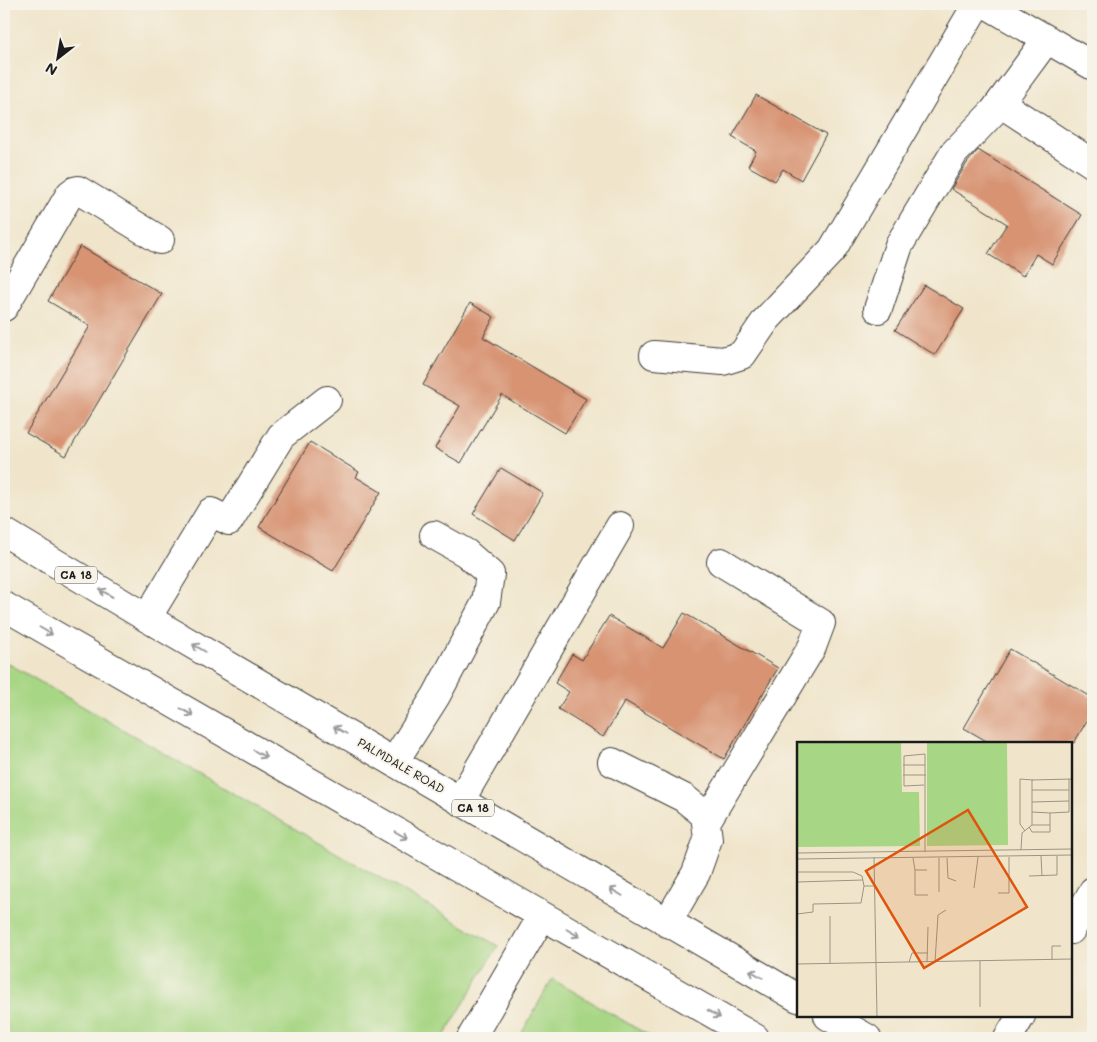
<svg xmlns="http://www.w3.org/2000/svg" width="1097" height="1042" viewBox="0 0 1097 1042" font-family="Mali,sans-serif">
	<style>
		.green { fill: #a7d684; stroke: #627950 }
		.building { fill: #d79372 }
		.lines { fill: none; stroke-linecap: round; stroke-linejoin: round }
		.minor-casing { stroke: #3c3a36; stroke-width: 30 }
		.highway-casing { stroke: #3c3a36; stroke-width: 30 }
		.minor { stroke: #fff; stroke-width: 28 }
		.highway { stroke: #fff; stroke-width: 28 }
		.oneway { stroke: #999 }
		.labels { text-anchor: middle; stroke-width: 4; stroke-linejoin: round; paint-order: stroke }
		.shield { fill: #f7f3e8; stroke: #5e5c59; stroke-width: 1 }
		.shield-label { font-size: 11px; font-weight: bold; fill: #1c1c1c }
		.street-label { font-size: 12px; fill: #1c1c1c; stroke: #f7f3e8 }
		.inset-road { fill: none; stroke: #9b9585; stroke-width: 1 }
		.view { fill: #de560d; fill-opacity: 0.15; stroke: #de560d; stroke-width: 2.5 }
		.inset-edge { fill: none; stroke: #1c1c1c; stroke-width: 2.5 }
	</style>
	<rect width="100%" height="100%" fill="#f7f3e8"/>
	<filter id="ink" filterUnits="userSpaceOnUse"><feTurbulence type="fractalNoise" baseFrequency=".02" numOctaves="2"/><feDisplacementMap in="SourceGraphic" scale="10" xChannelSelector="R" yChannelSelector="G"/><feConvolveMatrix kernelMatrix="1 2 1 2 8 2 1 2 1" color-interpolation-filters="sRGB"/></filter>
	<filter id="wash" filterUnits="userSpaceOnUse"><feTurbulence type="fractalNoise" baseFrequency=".0096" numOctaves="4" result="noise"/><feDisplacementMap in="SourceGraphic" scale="20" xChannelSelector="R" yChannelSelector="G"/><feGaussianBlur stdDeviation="1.12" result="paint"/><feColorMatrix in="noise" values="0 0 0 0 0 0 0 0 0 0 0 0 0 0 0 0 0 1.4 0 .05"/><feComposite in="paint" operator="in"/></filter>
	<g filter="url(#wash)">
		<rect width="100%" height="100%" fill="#f0e5cb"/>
		<path class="green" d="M 4,661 L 498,946 L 443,1038 L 4,1038 Z
			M 552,979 L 653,1038 L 519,1038 Z"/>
		<g id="blocks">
			<path class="building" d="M 756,95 L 826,135 L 801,180 L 783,169 L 775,181 L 748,166 L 756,151 L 732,137 Z
				M 978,150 L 1082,215 L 1052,264 L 1036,254 L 1023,276 L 988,254 L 1007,224 L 951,189 L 967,163 Z
				M 80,246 L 162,294 L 66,456 L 26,433 L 90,326 L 48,301 Z
				M 924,285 L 964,309 L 935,355 L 895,330 Z
				M 470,303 L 494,317 L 483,337 L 586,399 L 565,433 L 502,395 L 461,463 L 435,448 L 460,406 L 423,385 Z
				M 310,442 L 359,472 L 356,477 L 381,492 L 333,571 L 259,527 Z
				M 501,468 L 543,493 L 515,540 L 473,514 Z
				M 684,613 L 778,668 L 724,759 L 625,701 L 603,737 L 558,709 L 569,692 L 555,683 L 572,654 L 582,660 L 609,616 L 663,648 Z
				M 1010,649 L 1093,698 L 1093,710 L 1074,743 L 990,743 L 964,728 Z"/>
		</g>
	</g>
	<g filter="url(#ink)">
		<use href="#blocks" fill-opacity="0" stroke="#3c3a36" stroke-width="1"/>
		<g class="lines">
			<g class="minor-casing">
				<path id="minor" d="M 986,4 L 1093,66
					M 1000,103 L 1093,164
					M 4,307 L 70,194 L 74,191 L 78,190 L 160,240
					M 878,309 L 899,245 L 954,153 L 994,111 L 1047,39
					M 654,355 L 723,361 L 742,355 L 766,320 L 832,250 L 977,4
					M 147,618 L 211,512 L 229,521 L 281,436 L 327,400
					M 394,762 L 436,696 L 486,602 L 490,574 L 466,553 L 434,535
					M 612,762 L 684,798 L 705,815 L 708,839 L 696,873 L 667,923
					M 460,801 L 620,526
					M 706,822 L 812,647 L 821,623 L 721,562
					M 1071,930 L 1093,891
					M 471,1038 L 542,916
					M 1008,1038 L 1021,1016"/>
			</g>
			<g class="highway-casing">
				<path id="highway" d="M 4,532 L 147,618 L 798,998
					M 4,606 L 755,1038
					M 828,1016 L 867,1038"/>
			</g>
			<use href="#minor" class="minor"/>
			<use href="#highway" class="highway"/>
		</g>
		<defs><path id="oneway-shaft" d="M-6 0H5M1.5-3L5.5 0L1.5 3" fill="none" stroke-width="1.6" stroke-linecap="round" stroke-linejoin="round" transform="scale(1.25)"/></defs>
		<g class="oneway">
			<use href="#oneway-shaft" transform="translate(106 593) rotate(-149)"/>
			<use href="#oneway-shaft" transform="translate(46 631) rotate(30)"/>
			<use href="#oneway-shaft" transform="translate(199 648) rotate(-150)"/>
			<use href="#oneway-shaft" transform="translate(187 712) rotate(30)"/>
			<use href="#oneway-shaft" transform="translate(340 730) rotate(-150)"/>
			<use href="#oneway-shaft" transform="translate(260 754) rotate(30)"/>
			<use href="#oneway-shaft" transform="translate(401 835) rotate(30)"/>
			<use href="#oneway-shaft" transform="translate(616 892) rotate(-150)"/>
			<use href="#oneway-shaft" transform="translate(573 933) rotate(30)"/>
			<use href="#oneway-shaft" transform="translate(756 974) rotate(-150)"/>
			<use href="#oneway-shaft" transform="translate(714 1014) rotate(30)"/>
		</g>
	</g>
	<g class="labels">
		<g class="shield">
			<rect x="55" y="566.5" width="42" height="17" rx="4"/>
			<rect x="452" y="799.5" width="42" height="17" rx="4"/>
		</g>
		<g class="shield-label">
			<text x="76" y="579">CA 18</text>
			<text x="473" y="812">CA 18</text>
		</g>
		<g class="street-label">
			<text transform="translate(401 766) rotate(30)" y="4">PALMDALE ROAD</text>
		</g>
	</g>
	<g transform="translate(797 742)">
		<rect width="275" height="275" fill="#f0e5cb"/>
		<path d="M 0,0 L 104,0 L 105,50 L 122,50 L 123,104 L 0,105 ZM 130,0 L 210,0 L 211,103 L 130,104 Z" fill="#a7d684"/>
		<path class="inset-road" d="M 106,23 L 128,23M 106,33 L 129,33M 127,43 L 107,44 L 107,14 L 128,12 L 128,110M 235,48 L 272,48M 235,60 L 272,59M 235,70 L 253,71M 235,83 L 253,83 L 253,71 L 272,70 L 272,37M 232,85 L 235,90 L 253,90 L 253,83M 228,89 L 223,82 L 223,37 L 236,38M 224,108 L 225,91 L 235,83 L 235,38 L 275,37M 0,111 L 275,107M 244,114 L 245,134M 77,115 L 80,275M 116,116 L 118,128 L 130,128M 142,116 L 142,150M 150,116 L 151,136 L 159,139M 0,117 L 275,113M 118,128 L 118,153 L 131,153M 0,130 L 56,130 L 65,134 L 67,144M 232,134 L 260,133 L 260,114M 0,140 L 66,138M 177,146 L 181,115M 201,151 L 212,151 L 212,115M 0,172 L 16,170 L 16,162 L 64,161 L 67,144 L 78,144M 33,174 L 33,221M 255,218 L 255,204 L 264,204M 183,219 L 183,265M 112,220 L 115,211 L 131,211M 130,220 L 131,185M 138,220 L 141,173 L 149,168M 0,222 L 275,217"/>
		<path class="view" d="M 171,68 L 230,165 L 127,226 L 69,129 Z"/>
		<rect width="275" height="275" class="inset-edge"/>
	</g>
	<rect width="1097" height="1042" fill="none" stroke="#f7f3e8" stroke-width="20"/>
	<g transform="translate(58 58) rotate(211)" stroke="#f7f3e8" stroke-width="4" paint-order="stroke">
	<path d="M0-4L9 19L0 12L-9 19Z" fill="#1c1c1c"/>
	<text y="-8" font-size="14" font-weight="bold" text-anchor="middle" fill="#1c1c1c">N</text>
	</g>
</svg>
